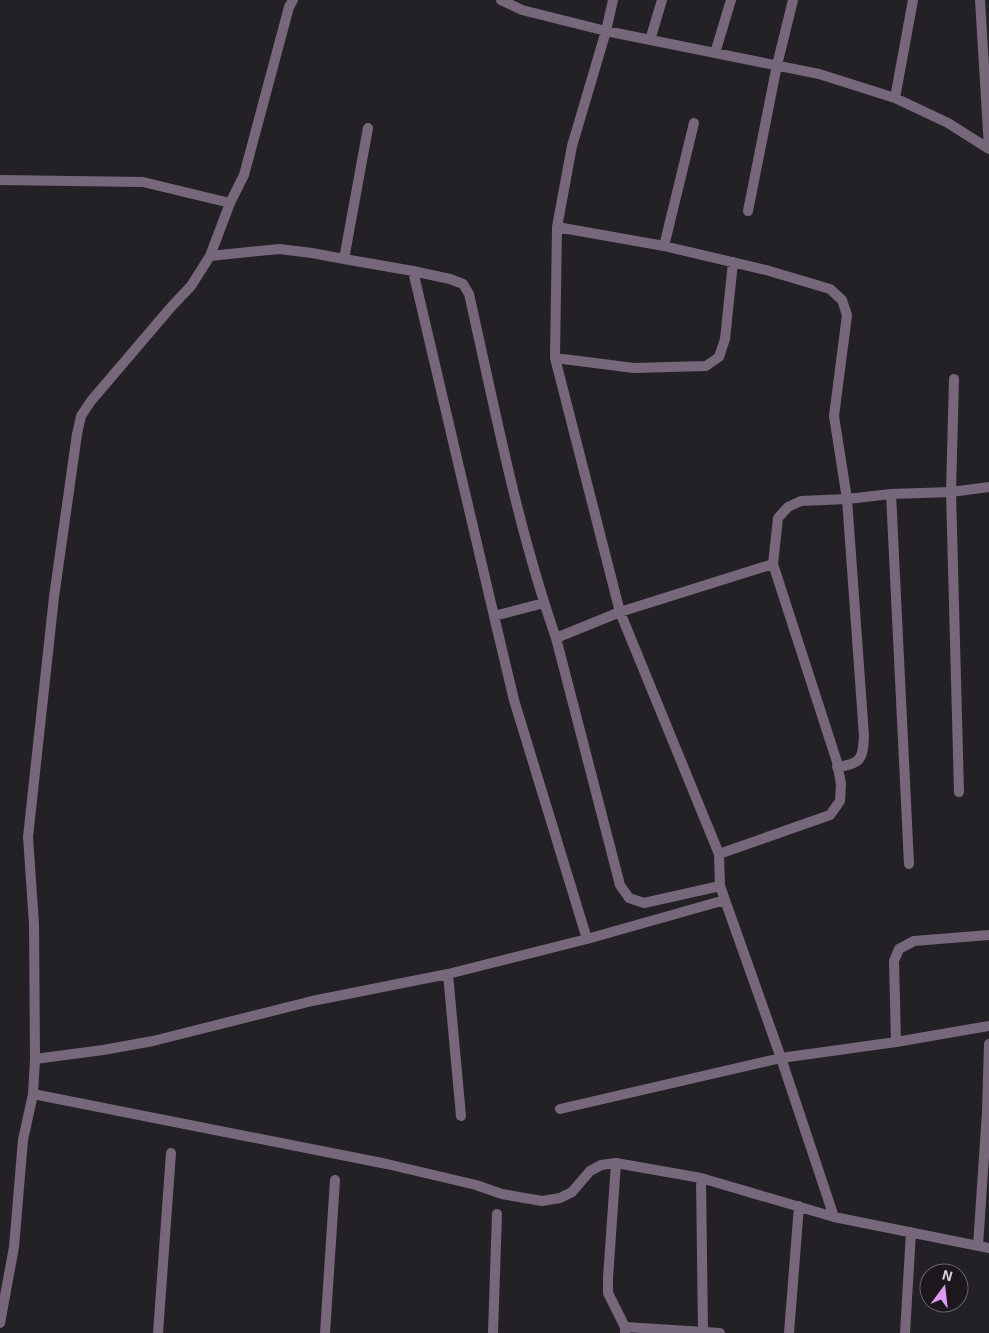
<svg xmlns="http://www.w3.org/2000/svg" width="989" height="1333" viewBox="0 0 989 1333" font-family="'Exo 2',sans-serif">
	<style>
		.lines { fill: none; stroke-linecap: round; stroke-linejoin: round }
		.street { stroke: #76677b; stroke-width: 10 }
	</style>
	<rect width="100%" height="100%" fill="#242126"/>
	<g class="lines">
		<path class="street" d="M 501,0 L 522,10 L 606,31 L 819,74 L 895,98 L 948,123 L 989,149
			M 613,0 L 606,31 L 572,146 L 557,227 L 555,358 L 620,612 L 719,854 L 720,886 L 781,1058 L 834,1217
			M 980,0 L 989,148
			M 650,40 L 662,0
			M 715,53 L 731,0
			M 895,98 L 913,0
			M 0,180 L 143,182 L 230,203
			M 748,211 L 777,65 L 793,0
			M 557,227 L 664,246 L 694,123
			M 664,246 L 766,270 L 830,289 L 842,300 L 847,315 L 834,416 L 847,499 L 864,736 C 863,759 861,764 837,767
			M 210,256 L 279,249 L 312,253 L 344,259 L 413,271 L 450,279 L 463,284 L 469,294 C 495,409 517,526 556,638 L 620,885 L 629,898 L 644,903 L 720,886
			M 344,259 L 368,128
			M 413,271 L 494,616
			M 555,358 L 634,368 L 706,366 L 719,357 L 725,339 L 733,262
			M 954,379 L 951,492 L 959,792
			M 891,494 L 909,864
			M 544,603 L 494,616 L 514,700 L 587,939
			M 556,638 L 620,612 L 773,564 L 778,518 L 788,507 L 801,501 L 847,499 L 891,494 L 951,492 L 989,487
			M 719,854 L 830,815 L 840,801 L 841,784 L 837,762 L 773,564
			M 448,974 L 461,1116
			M 896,1042 L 894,961 L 899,949 L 914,941 L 989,935
			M 35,1059 L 34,924 L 28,837 L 54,597 L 77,434 L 81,416 L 91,401 L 172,306 L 191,286 L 210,256 L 230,203 L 244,175 L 289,7 L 293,0
			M 33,1094 L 387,1164 L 476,1185 L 502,1194 L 542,1201 L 560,1198 L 572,1192 L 590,1171 L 601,1165 L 616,1163 L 701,1178 L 834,1217 L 989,1248
			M 560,1109 L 781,1058 L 896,1042 L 989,1026
			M 987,1112 L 989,1044
			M 616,1163 L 608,1278 L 608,1293 L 625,1327 L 625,1333
			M 701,1178 L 703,1332
			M 978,1246 L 987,1112 L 989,1112
			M 0,1323 L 14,1247 L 23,1140 L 33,1094 L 35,1059 L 103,1050 L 153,1041 L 312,1001 L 448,974 L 587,939 L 725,900
			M 625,1327 L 720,1333
			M 158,1333 L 171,1153
			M 325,1333 L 335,1180
			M 493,1333 L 497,1214
			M 789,1333 L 799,1206
			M 905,1333 L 911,1232"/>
	</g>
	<g transform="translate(944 1288) rotate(15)"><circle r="24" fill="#1b171c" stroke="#666367"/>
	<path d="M0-4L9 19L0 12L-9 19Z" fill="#dd99f3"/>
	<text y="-8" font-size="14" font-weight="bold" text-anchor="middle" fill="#d7d4d8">N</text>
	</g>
</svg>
